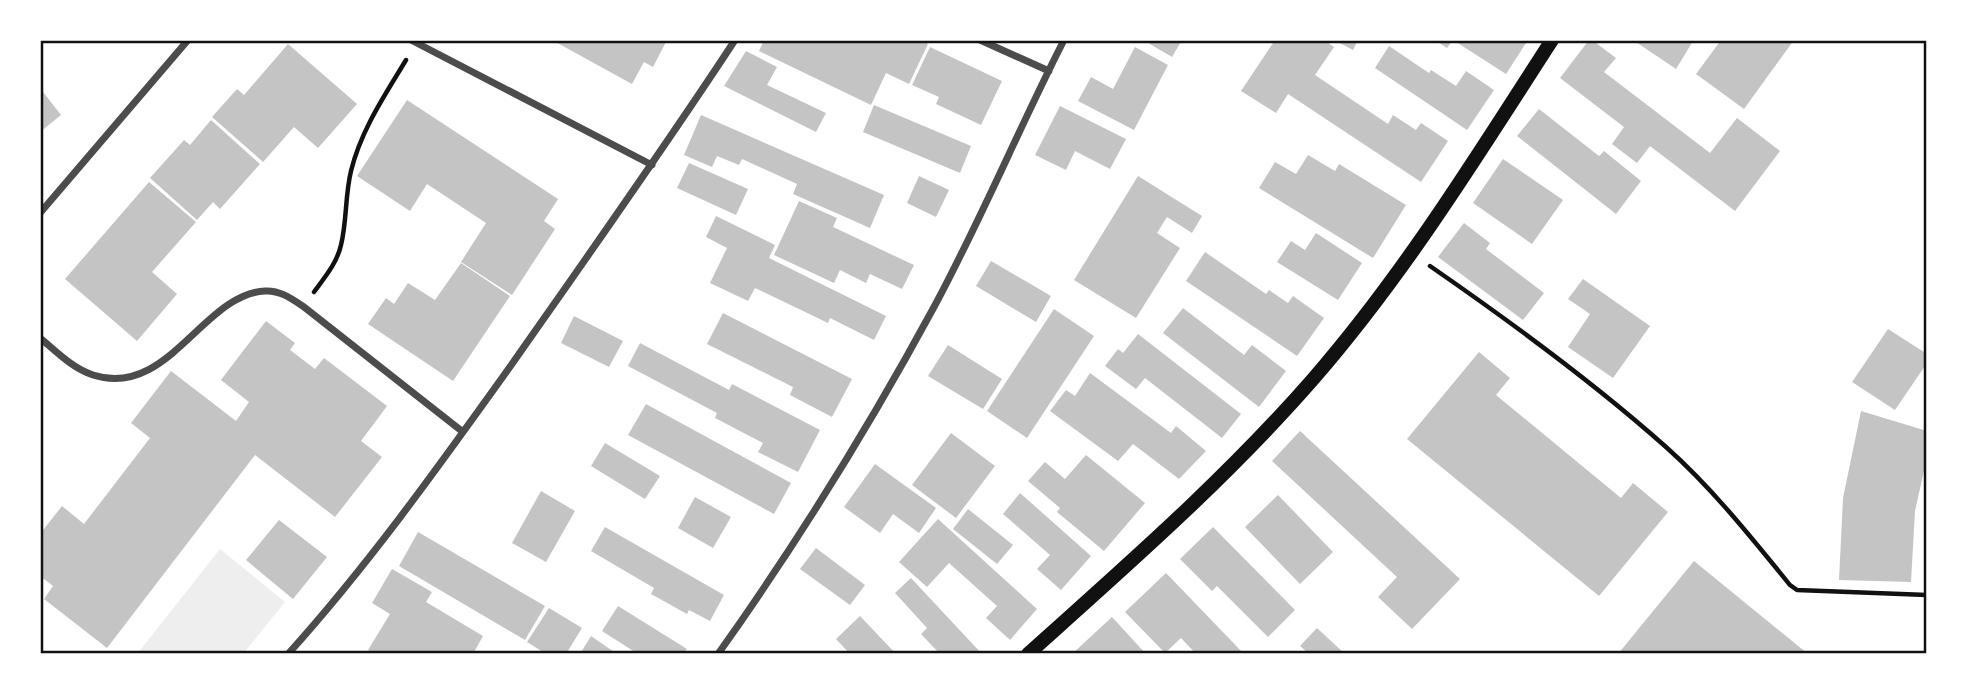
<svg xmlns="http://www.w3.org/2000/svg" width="1967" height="694" viewBox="0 0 1967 694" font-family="Quicksand,sans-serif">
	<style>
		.green { fill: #eee }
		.building { fill: #c4c4c4 }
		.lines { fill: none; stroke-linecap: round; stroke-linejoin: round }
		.path { stroke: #111; stroke-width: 4.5 }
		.minor { stroke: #4c4c4c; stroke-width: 7 }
		.secondary { stroke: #111; stroke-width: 14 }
		.neatline { fill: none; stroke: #111; stroke-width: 2.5 }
	</style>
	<rect width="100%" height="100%" fill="#fff"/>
	<path class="green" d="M 220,549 L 285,602 L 243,654 L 137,654 Z"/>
	<path class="building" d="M 552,40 L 667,40 L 653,67 L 644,62 L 632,84 Z
		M 764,40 L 921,40 L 928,44 L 909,84 L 886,73 L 871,105 L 759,51 Z
		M 1143,40 L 1182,40 L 1172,57 Z
		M 1275,40 L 1324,40 L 1334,47 L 1315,75 L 1388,124 L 1393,115 L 1416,130 L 1421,123 L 1448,141 L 1421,182 L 1288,94 L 1276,113 L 1241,91 Z
		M 1334,40 L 1358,40 L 1353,50 Z
		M 1435,40 L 1453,40 L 1447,48 Z
		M 1453,40 L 1528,40 L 1506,74 Z
		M 1589,40 L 1592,40 L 1616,58 L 1604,72 L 1710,153 L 1737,118 L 1780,151 L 1735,211 L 1650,146 L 1637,163 L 1612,144 L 1624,127 L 1560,78 Z
		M 1633,40 L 1692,40 L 1693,41 L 1676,69 Z
		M 1721,40 L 1794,40 L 1744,109 L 1696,74 Z
		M 288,44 L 357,104 L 318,148 L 294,127 L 263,162 L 212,117 L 237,89 L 244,95 Z
		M 1389,46 L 1429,73 L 1431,70 L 1456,86 L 1466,71 L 1494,90 L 1467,130 L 1375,68 Z
		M 930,47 L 1002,81 L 981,125 L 936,104 L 939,97 L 912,85 Z
		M 1135,47 L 1168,65 L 1134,130 L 1078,101 L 1091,77 L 1113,89 Z
		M 746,51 L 777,67 L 767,85 L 826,113 L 816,132 L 724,86 Z
		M 40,88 L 61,115 L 40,132 Z
		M 407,100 L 558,199 L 544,221 L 555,229 L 512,295 L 461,262 L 486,223 L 427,184 L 410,211 L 357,176 Z
		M 874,105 L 971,146 L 960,173 L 863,132 Z
		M 1060,106 L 1126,139 L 1110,169 L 1075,151 L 1066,170 L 1035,155 Z
		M 1539,109 L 1599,156 L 1604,151 L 1641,181 L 1616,214 L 1517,136 Z
		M 701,115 L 884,195 L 870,228 L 793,194 L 797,184 L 742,159 L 739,165 L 717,156 L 712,167 L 684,155 Z
		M 211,120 L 260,164 L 220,209 L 213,202 L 197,220 L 150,178 L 184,140 L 190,145 Z
		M 1308,155 L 1335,171 L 1339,164 L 1406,205 L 1373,258 L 1259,188 L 1275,162 L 1296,174 Z
		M 1503,159 L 1563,200 L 1532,244 L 1473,203 Z
		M 689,163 L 748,189 L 736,215 L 677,188 Z
		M 919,176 L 949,190 L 936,217 L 907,203 Z
		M 1138,176 L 1202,216 L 1192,233 L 1167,217 L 1157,233 L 1180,248 L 1136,318 L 1074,280 Z
		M 149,182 L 196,222 L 152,272 L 177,294 L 137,341 L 65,279 Z
		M 799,201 L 837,218 L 833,227 L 914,265 L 902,289 L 870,274 L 866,283 L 840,270 L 834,283 L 774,255 Z
		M 716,216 L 775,245 L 769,258 L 886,316 L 874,340 L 830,318 L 828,323 L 755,288 L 748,301 L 710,283 L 727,248 L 706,237 Z
		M 1464,223 L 1490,243 L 1486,249 L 1544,293 L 1523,320 L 1438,257 Z
		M 1316,233 L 1362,263 L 1338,300 L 1277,262 L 1291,241 L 1305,250 Z
		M 1205,252 L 1266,294 L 1269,290 L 1288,303 L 1293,296 L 1324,318 L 1297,356 L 1186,281 Z
		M 991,261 L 1051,296 L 1036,322 L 976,286 Z
		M 461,263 L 510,296 L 453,381 L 368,324 L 386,298 L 394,304 L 408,283 L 435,300 Z
		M 1583,279 L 1650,326 L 1613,378 L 1568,347 L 1590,314 L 1568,299 Z
		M 1183,308 L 1244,355 L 1252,345 L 1286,371 L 1259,407 L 1163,333 Z
		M 1054,309 L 1094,336 L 1027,438 L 987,411 Z
		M 723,313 L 852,379 L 832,417 L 790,395 L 793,387 L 707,344 Z
		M 574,316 L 623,341 L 609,367 L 561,343 Z
		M 266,321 L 295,343 L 290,350 L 315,369 L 324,358 L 387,406 L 361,441 L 382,457 L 335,517 L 255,455 L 107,648 L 44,599 L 53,586 L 40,576 L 40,534 L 62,506 L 84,524 L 150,438 L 131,423 L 171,371 L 236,421 L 249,402 L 221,380 Z
		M 1888,329 L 1927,354 L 1927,363 L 1895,410 L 1852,382 Z
		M 1138,334 L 1241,414 L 1222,438 L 1145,378 L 1136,389 L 1105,366 L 1118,349 L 1123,353 Z
		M 640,343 L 729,390 L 732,384 L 820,430 L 798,472 L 758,452 L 763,443 L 715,418 L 717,413 L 628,366 Z
		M 948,345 L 1002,379 L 983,409 L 928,376 Z
		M 1479,352 L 1510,378 L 1496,395 L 1621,498 L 1633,483 L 1668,512 L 1599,596 L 1407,439 Z
		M 1090,373 L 1171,433 L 1176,426 L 1206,451 L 1179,479 L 1133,444 L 1118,461 L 1050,411 L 1066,390 L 1075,396 Z
		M 646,404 L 791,483 L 774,514 L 628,435 Z
		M 1861,411 L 1927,431 L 1927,457 L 1915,511 L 1911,582 L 1839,580 L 1843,498 Z
		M 1300,431 L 1460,579 L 1412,629 L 1378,597 L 1397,577 L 1272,461 Z
		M 951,433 L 995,466 L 956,518 L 912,485 Z
		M 605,443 L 660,476 L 645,499 L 591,466 Z
		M 1086,455 L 1145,503 L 1104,551 L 1057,512 L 1060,508 L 1028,481 L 1045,462 L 1065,479 Z
		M 875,464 L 936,508 L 919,533 L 893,514 L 880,533 L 844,507 Z
		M 541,491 L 575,511 L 546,562 L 512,543 Z
		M 1020,493 L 1091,556 L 1061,590 L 1037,569 L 1050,555 L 1003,514 Z
		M 1278,495 L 1333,552 L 1300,584 L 1245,527 Z
		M 695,497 L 731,517 L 713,548 L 678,528 Z
		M 968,509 L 1013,545 L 997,564 L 953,529 Z
		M 938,519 L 1037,609 L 1010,640 L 986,618 L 997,606 L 949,563 L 927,587 L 899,562 Z
		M 279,520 L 327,557 L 293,599 L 246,560 Z
		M 605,527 L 724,595 L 710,621 L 689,610 L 687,614 L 651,594 L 654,588 L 591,551 Z
		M 1213,527 L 1295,610 L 1268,637 L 1217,586 L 1212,591 L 1180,559 Z
		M 418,532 L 545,606 L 525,640 L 399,566 Z
		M 816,548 L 865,585 L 850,605 L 800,569 Z
		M 1694,561 L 1808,654 L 1618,654 Z
		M 392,569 L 432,592 L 426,602 L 483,636 L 473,654 L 374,654 L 368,650 L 390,614 L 372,603 Z
		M 1166,573 L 1244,654 L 1196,654 L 1181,638 L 1165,653 L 1125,612 Z
		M 911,578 L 982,654 L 940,654 L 921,634 L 927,628 L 895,593 Z
		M 618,606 L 687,649 L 683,654 L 638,654 L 602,631 Z
		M 549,608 L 582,628 L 566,654 L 546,654 L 527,642 Z
		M 860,616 L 896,654 L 850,654 L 836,639 Z
		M 1112,617 L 1146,654 L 1072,654 Z
		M 1317,628 L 1345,654 L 1309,654 L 1300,646 Z
		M 591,636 L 617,654 L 580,654 Z"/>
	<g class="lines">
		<path class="path" d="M 1430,266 C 1511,322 1592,381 1666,447 C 1712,488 1751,537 1790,585 L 1797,590 L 1927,595
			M 314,292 C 325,277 337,263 341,245 C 347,221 345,195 351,171 C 361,130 385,95 406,60"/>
		<path class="minor" d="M 411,40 L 652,165
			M 980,40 L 1049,71
			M 40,213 L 188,40
			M 40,338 C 57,352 72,368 93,375 C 168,399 203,294 265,291 C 280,290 292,299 304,307 L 463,432
			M 288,654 C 370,563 441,463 512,364 C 587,257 663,150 735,40
			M 718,654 C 797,543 869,427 934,307 C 981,220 1019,128 1064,40"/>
		<path class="secondary" d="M 1028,654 C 1126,566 1227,478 1314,378 C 1405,273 1477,156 1552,40"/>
	</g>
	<rect width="1967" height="694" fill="none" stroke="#ffffff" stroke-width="84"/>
	<rect x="42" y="42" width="1883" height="610" class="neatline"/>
</svg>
